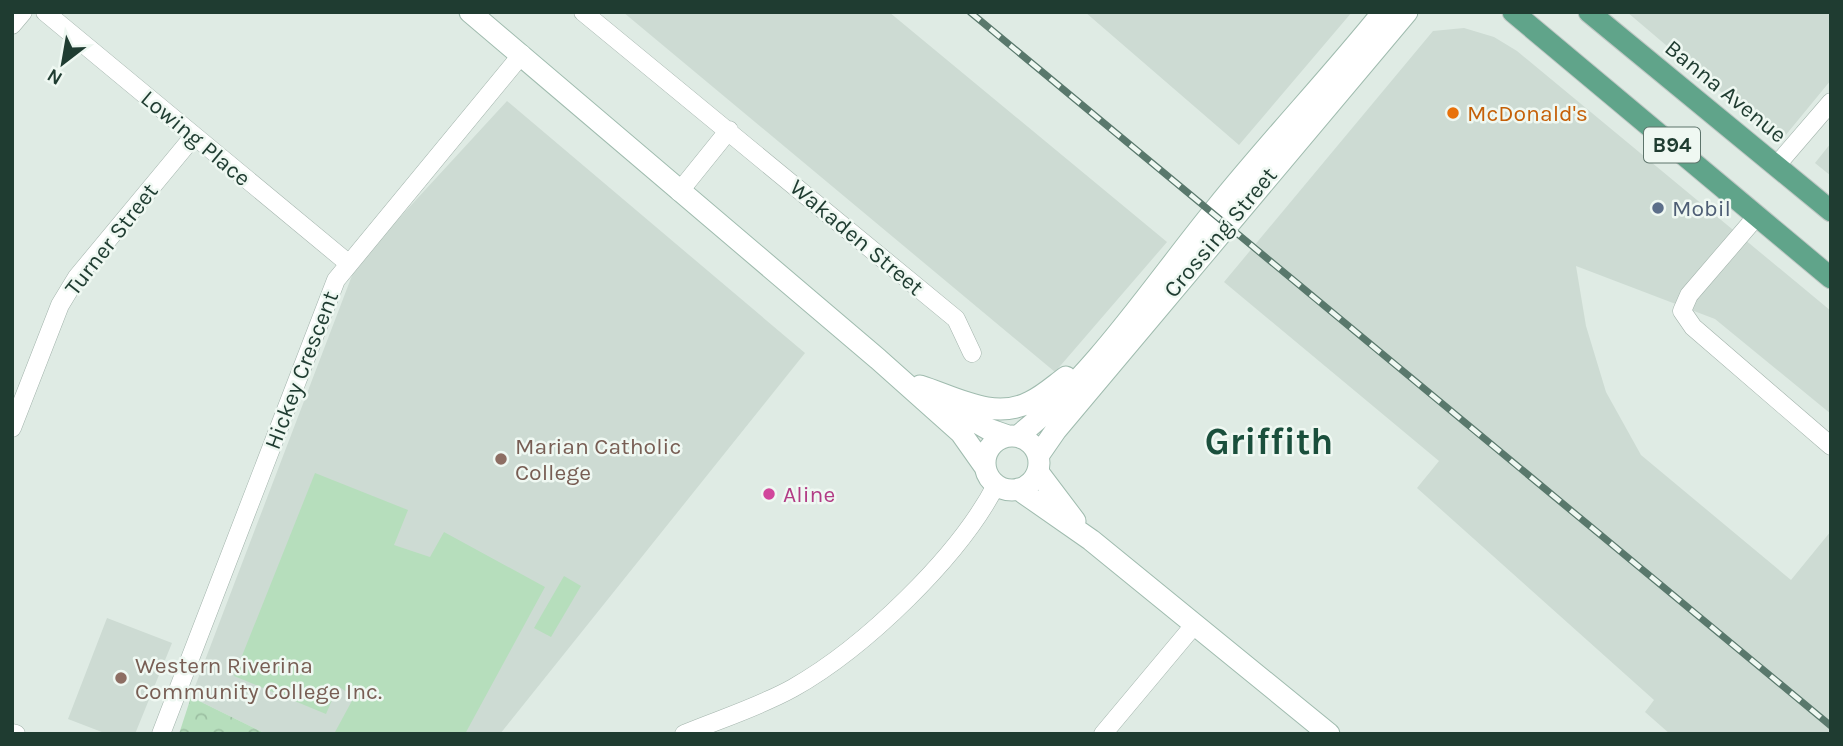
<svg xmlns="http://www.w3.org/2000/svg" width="1843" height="746" viewBox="0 0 1843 746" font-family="Karla,sans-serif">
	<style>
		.built { fill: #cddbd3 }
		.grass { fill: #b6debc }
		.forest { fill: url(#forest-crowns) }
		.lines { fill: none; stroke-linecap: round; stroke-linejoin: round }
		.street-casing { stroke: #a2b3ab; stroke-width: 19 }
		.secondary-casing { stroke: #9fbbae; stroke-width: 23 }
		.primary-casing { stroke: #c0c8c5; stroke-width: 23 }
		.street { stroke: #fff; stroke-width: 18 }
		.secondary { stroke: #fff; stroke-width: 21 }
		.primary { stroke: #60a48a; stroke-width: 21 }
		.rail-casing { stroke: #59786c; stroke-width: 7 }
		.rail { stroke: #eff8f2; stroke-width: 4.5; stroke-dasharray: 13; stroke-linecap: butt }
		.food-dot { fill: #e8710a; stroke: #eff8f2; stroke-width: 2.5 }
		.service-dot { fill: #5c6f8a; stroke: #eff8f2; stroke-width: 2.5 }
		.education-dot { fill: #8d6e63; stroke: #eff8f2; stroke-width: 2.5 }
		.hotel-dot { fill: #d1479c; stroke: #eff8f2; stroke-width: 2.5 }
		.labels { text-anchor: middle; stroke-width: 5; stroke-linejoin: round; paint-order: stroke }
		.shield { fill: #eff8f2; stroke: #5d746b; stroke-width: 2 }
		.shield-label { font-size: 21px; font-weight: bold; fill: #1f3c31 }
		.street-label { font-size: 23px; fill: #1f3c31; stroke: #eff8f2 }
		.food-label { font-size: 23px; fill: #c56008; stroke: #eff8f2; text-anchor: start }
		.service-label { font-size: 23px; fill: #4e5e75; stroke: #eff8f2; text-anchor: start }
		.education-label { font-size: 23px; fill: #785e54; stroke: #eff8f2; text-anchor: start }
		.hotel-label { font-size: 23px; fill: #b23c85; stroke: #eff8f2; text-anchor: start }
		.town-label { font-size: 37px; font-weight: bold; fill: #1a4f3c; stroke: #eff8f2 }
	</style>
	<defs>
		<pattern id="forest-crowns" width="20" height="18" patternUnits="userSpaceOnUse" patternTransform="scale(1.75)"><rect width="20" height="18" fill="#b6debc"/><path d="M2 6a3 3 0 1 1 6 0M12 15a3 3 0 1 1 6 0" fill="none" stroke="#9cbfa2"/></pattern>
	</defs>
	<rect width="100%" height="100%" fill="#dfebe4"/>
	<path class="built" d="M 623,12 L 889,12 L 1167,242 L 1055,372 Z
		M 1085,12 L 1352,12 L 1239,145 Z
		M 1627,12 L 1831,12 L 1831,80 L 1780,142 Z
		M 1464,28 L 1494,37 L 1517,51 L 1831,311 L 1831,414 L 1715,319 L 1576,266 L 1586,326 L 1606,392 L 1641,455 L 1791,580 L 1831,531 L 1831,734 L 1670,734 L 1645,712 L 1654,700 L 1417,488 L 1439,461 L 1224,282 L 1433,31 Z
		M 507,101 L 805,353 L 500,734 L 266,734 L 191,697 L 356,265 Z
		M 1831,143 L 1831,176 L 1815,163 Z
		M 107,618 L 172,643 L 135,734 L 107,734 L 68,719 Z"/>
	<path class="grass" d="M 315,473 L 408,510 L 394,545 L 430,557 L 444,532 L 545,587 L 465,734 L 334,734 L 354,697 L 338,686 L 326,714 L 234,676 Z
		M 564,576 L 581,586 L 551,637 L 534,628 Z"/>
	<path class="forest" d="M 191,697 L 266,734 L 179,734 Z"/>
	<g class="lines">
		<g class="street-casing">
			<path id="street" d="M 45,12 L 348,263
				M 583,12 L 956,319 L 972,353
				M 12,25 L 23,12
				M 1776,166 L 1831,102
				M 679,192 L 729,130
				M 1756,217 L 1689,295 L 1682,311 L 1693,327 L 1831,446
				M 12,428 L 60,305 L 77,277 L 193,137
				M 12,733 L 16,734
				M 161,734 L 336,280 L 522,54
				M 684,734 C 720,719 759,707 793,688 C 864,648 959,557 996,485
				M 1103,734 L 1195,624"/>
		</g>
		<g class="secondary-casing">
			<path id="secondary" d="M 470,12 L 878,359 L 961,433 L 985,467
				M 920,386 C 955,397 994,421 1030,402 C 1043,396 1055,385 1066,377
				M 946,405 L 988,429 L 1008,436
				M985 463a27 27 0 1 1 54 0a27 27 0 1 1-54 0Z
				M 1018,436 C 1096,374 1154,284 1217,207 C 1270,141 1329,79 1383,12
				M 1038,456 L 1056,430 L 1407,12
				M 1038,472 L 1075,521
				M 1018,489 L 1091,540 L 1329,734"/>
		</g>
		<g class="primary-casing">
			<path id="primary" d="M 1513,12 L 1831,278
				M 1589,12 L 1831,211"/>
		</g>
		<use href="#street" class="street"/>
		<use href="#secondary" class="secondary"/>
		<use href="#primary" class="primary"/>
		<g class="rail-casing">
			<path id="rail" d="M 970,12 L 1831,726"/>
		</g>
		<use href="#rail" class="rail"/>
	</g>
	<circle class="food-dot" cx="1453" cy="113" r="7"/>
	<circle class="service-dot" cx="1658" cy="208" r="7"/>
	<g class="education-dot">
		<circle cx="501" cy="459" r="7"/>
		<circle cx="121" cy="678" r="7"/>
	</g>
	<circle class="hotel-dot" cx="769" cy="494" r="7"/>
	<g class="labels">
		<rect class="shield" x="1644" y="127.5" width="56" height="35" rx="5"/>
		<g class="shield-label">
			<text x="1672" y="152">B94</text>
		</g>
		<g class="street-label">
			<text transform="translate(1726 91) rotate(39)" y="8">Banna Avenue</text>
			<text transform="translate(196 138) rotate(40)" y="8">Lowing Place</text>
			<text transform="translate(1220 232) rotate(-50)" y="8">Crossing Street</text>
			<text transform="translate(857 237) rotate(40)" y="8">Wakaden Street</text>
			<text transform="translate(111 239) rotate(-52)" y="8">Turner Street</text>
			<text transform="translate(301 370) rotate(-69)" y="8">Hickey Crescent</text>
		</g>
		<g class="food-label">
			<text x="1467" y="121">McDonald's</text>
		</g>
		<g class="service-label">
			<text x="1672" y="216">Mobil</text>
		</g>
		<g class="education-label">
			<text x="515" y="454">Marian Catholic<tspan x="515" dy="26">College</tspan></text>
			<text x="135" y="673">Western Riverina<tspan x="135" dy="26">Community College Inc.</tspan></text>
		</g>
		<g class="hotel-label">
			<text x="783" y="502">Aline</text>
		</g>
		<g class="town-label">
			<text x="1269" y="454">Griffith</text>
		</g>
	</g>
	<rect width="1843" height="746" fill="none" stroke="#1f3c31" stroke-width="28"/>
	<g transform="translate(63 63) rotate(211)" stroke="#eff8f2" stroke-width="5" paint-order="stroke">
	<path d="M0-5L12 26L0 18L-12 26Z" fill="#1f3c31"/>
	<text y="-10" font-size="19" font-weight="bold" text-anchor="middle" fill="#1f3c31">N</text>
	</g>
</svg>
